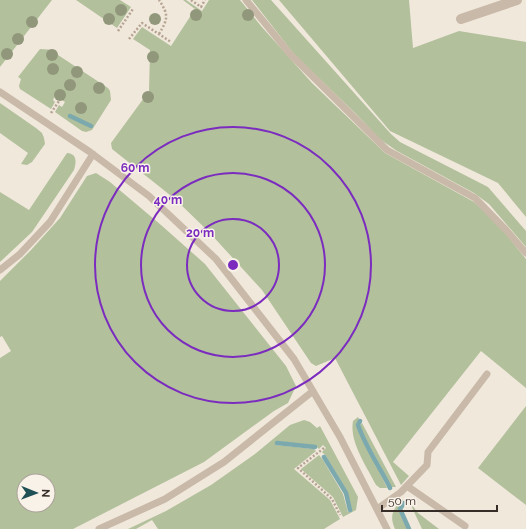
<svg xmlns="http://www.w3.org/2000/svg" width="526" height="529" viewBox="0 0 526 529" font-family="Raleway,sans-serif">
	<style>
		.green { fill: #b2c09c; fill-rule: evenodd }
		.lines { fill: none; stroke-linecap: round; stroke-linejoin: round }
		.stream { stroke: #7ba9ae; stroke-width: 4.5 }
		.path { stroke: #b5a392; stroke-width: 2.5; stroke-dasharray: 2 2; stroke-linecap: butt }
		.lane { stroke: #c9b9a8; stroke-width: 7 }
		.street { stroke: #c9b9a8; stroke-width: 10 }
		.tree { fill: #91977b }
		.ring { fill: none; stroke: #7b2cbf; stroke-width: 2 }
		.centre { fill: #7b2cbf; stroke: #f9f2e8; stroke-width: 2 }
		.ring-label { font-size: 12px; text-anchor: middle; font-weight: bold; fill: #7b2cbf; stroke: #f9f2e8; stroke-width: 3; stroke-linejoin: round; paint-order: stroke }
	</style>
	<rect width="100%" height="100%" fill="#f1e8dc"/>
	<path class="green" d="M 0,0 L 52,0 L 0,67 Z
		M 76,0 L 120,0 L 131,7 L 117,28 Z
		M 183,0 L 186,0 L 202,11 L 209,0 L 240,0 L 261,26 L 312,83 L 385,153 L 474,202 L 497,223 L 526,259 L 526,388 L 481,351 L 393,462 L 409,476 L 401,485 L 335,358 L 316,366 L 311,363 L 262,290 L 209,232 L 175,199 L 112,149 L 111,143 L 149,91 L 150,50 L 133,39 L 142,27 L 171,46 L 195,9 Z
		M 252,0 L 271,0 L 391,134 L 400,142 L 488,187 L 526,231 L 526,247 L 489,204 L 474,193 L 397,151 L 381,140 L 355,113 L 294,54 Z
		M 279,0 L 409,0 L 413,48 L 459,31 L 526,42 L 526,217 L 498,183 L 390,131 Z
		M 40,49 L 56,50 L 55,53 L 108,88 L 110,91 L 111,100 L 92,130 L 86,132 L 82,131 L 55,112 L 59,105 L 62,107 L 65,102 L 55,96 L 53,100 L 55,102 L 51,109 L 20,89 L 19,86 L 21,79 L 18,77 Z
		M 0,103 L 36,128 L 42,133 L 44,138 L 45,144 L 32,162 L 27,165 L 21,164 L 28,153 L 0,133 Z
		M 67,153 C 78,154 76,163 74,170 L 32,232 L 0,262 L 0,192 L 29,210 Z
		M 96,173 L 110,182 L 161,225 L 205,264 L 286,366 L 296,386 L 288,403 L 274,411 L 204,462 L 73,529 L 0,529 L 0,358 L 11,351 L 2,336 L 0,337 L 0,281 L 31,250 L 60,218 L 87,176 ZM 24,481 L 48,481 L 48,505 L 24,505 Z
		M 526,406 L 526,505 L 478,468 Z
		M 358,417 L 359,419 L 356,425 C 364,447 378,466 387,488 L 380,488 L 376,485 C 367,467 349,442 353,421 Z
		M 304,420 L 310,422 L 317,428 L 320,426 L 358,497 L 356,510 L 343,517 L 333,497 L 301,469 L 319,455 L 323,460 L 343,494 L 348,512 L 352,510 L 347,491 L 326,456 L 322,452 L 326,448 L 323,445 L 319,449 L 316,446 L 276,441 L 275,443 L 276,445 L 314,449 L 316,451 L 294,469 L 330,500 L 340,519 L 324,529 L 158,529 L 152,520 L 136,529 L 128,529 L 166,511 L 211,485 L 255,454 L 290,425 Z
		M 362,423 L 396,487 L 391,487 C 382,466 369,448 360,426 Z
		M 402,499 L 403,501 L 398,510 L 407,529 L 395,529 C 389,515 393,510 402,499 Z
		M 409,501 L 418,513 L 439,529 L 422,529 Z"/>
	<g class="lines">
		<path class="stream" d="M 70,116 L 91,126
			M 360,421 L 358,425 C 366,448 380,467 390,488
			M 277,443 L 315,447
			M 324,457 L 346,493 L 350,510
			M 404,503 L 400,509 L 409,529"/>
		<path class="path" d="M 191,0 L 201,7 L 205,0
			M 118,31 L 133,9
			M 159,34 C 168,19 169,15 159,0
			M 129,39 L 142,23 L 171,42
			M 51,113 L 59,101
			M 324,448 L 298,468 L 332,499 L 340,515"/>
		<path class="lane" d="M 246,0 L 290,54 L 387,150 L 475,198 L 507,231 L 526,253
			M 0,92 L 90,152 L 149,196 L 216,259 L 294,359 L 340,437 L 387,529
			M 0,270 L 20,254 L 50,222 L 93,154
			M 407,486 L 465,526
			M 377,509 L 401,492 L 427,465 L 428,452 L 487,374
			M 99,529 L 165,499 L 224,462 L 313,391"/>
		<path class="street" d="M 461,19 L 517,0"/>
	</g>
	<g class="tree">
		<circle cx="121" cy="10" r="6"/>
		<circle cx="196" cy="15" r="6"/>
		<circle cx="248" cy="15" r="6"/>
		<circle cx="109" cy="19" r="6"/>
		<circle cx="155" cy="19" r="6"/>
		<circle cx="32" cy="22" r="6"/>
		<circle cx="18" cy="39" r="6"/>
		<circle cx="7" cy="54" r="6"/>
		<circle cx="52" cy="55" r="6"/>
		<circle cx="153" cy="57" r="6"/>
		<circle cx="53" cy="69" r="6"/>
		<circle cx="77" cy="72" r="6"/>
		<circle cx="70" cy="85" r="6"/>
		<circle cx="99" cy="88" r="6"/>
		<circle cx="60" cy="95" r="6"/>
		<circle cx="148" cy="97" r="6"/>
		<circle cx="81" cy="108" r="6"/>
	</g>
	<g class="ring">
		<circle cx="233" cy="265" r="46"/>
		<circle cx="233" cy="265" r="92"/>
		<circle cx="233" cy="265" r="138"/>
	</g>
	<circle cx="233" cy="265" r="6" class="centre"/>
	<g class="ring-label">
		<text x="135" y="172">60 m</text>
		<text x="168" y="204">40 m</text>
		<text x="200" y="237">20 m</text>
	</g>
	<g transform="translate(36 493) rotate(91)"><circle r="19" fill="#f9f2e8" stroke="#aba39b"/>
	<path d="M0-3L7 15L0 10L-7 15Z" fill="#1f5056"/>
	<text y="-6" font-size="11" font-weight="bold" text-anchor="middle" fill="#362d28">N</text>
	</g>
	<path d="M382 505v6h115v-6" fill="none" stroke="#362d28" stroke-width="2"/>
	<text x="388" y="505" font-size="12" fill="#362d28" stroke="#f9f2e8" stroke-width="3" paint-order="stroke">50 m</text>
</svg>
